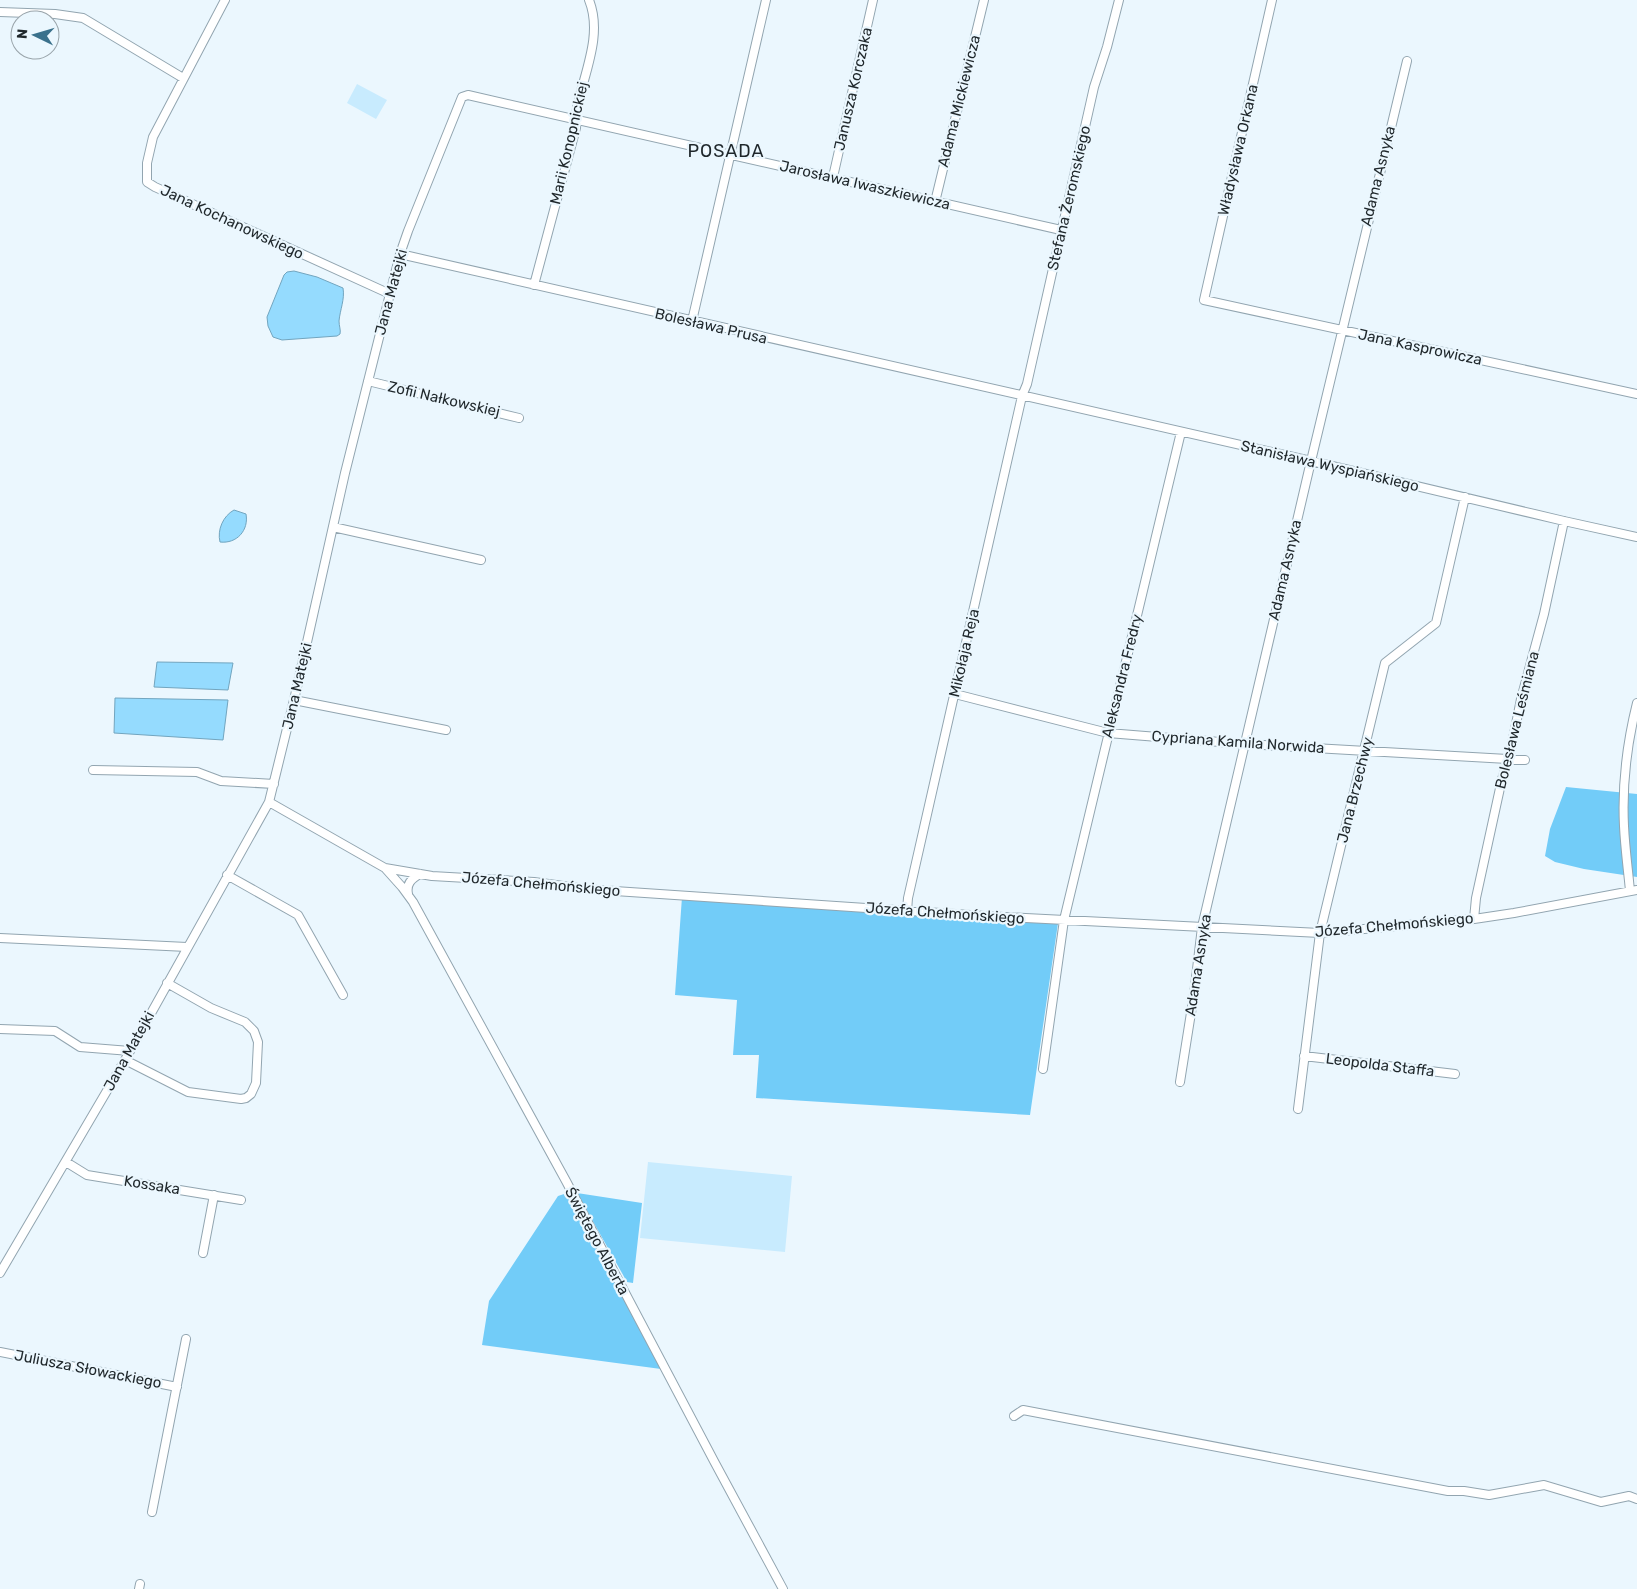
<svg xmlns="http://www.w3.org/2000/svg" width="1637" height="1589" viewBox="0 0 1637 1589" font-family="Rubik,sans-serif">
	<style>
		.green { fill: #c8ebfe }
		.forest { fill: #72ccf8 }
		.water { fill: #95dbfe; stroke: #72a5bf }
		.lines { fill: none; stroke-linecap: round; stroke-linejoin: round }
		.minor-casing { stroke: #92a5b0; stroke-width: 10 }
		.minor { stroke: #fff; stroke-width: 8 }
		.labels { text-anchor: middle; stroke-width: 4.5; stroke-linejoin: round; paint-order: stroke }
		.street-label { font-size: 15px; fill: #1f272b; stroke: #ebf7fe }
		.quarter-label { font-size: 18px; letter-spacing: 1px; fill: #1f272b; stroke: #ebf7fe }
	</style>
	<rect width="100%" height="100%" fill="#ebf7fe"/>
	<path class="green" d="M 357,84 L 387,100 L 376,119 L 347,103 Z
		M 648,1162 L 792,1176 L 785,1252 L 640,1238 Z"/>
	<path class="forest" d="M 1566,787 L 1637,794 L 1637,877 L 1584,869 L 1555,862 L 1545,856 L 1550,829 Z
		M 682,897 L 1058,923 L 1030,1115 L 756,1098 L 759,1055 L 733,1055 L 737,1000 L 675,995 Z
		M 567,1193 L 661,1369 L 482,1345 L 489,1301 L 558,1196 Z
		M 577,1193 L 642,1203 L 633,1283 L 627,1282 Z"/>
	<path class="water" d="M 294,271 L 317,277 L 343,288 C 345,299 340,310 339,321 C 339,326 341,330 340,334 L 337,336 L 282,340 L 273,337 L 268,326 L 267,317 L 284,275 L 287,272 Z
		M 234,510 L 246,514 C 249,530 237,544 220,542 C 217,530 223,516 234,510 Z
		M 157,662 L 233,663 L 228,690 L 154,687 Z
		M 115,698 L 228,700 L 223,740 L 114,733 Z"/>
	<g class="lines">
		<g class="minor-casing">
			<path id="minor" d="M 225,0 L 153,137 L 147,163 L 147,182 L 155,187 L 390,294
				M 1272,0 L 1204,300 L 1637,394
				M 0,12 L 55,14 L 83,18 L 183,78
				M 833,177 L 873,0
				M 935,202 L 984,0
				M 400,254 L 1311,461 L 1564,521 L 1637,537
				M 534,285 L 576,128 C 577,121 576,114 577,108 C 584,73 603,35 589,0
				M 692,321 L 766,0
				M 368,381 L 519,418
				M 333,527 L 481,560
				M 955,694 L 1108,733 L 1245,744 L 1525,760
				M 294,700 L 446,730
				M 93,770 L 197,772 L 221,781 L 274,784
				M 269,802 L 385,868 L 432,876 L 534,882 L 585,889 L 985,916 L 1320,933 L 1474,919 L 1514,913 L 1637,890
				M 385,868 L 402,887 L 413,902 L 566,1181 L 715,1463 L 783,1589
				M 227,875 L 298,915 L 343,995
				M 1630,891 C 1628,869 1625,848 1624,826 C 1622,785 1627,743 1637,703
				M 408,894 C 406,884 411,879 420,874
				M 907,911 L 908,898 L 1022,396 L 1027,384 L 1094,87 L 1107,47 L 1119,0
				M 1474,919 L 1476,898 L 1502,779 L 1509,759 L 1521,699 L 1544,614 L 1564,521
				M 0,938 L 187,947
				M 0,1029 L 55,1031 L 80,1047 L 130,1051
				M 1304,1056 L 1455,1074
				M 125,1060 L 188,1092 L 241,1099 L 246,1098 L 251,1094 L 256,1083 L 258,1042 L 254,1031 L 245,1022 L 211,1008 L 167,983
				M 1043,1069 L 1064,920 L 1181,432
				M 1180,1082 L 1194,994 L 1202,927 L 1311,461 L 1407,61
				M 1298,1109 L 1320,933 L 1385,663 L 1436,623 L 1465,497
				M 66,1162 L 87,1175 L 241,1200
				M 203,1253 L 214,1195
				M 0,1273 L 125,1060 L 269,802 L 294,700 L 345,473 L 400,254 L 408,231 L 462,97 L 468,95 L 1061,230
				M 0,1352 L 177,1387
				M 1014,1416 L 1023,1410 L 1448,1491 L 1464,1491 L 1489,1495 L 1544,1485 L 1601,1502 L 1629,1496 L 1637,1499
				M 152,1512 L 186,1339
				M 139,1589 L 140,1584"/>
		</g>
		<use href="#minor" class="minor"/>
	</g>
	<g class="labels">
		<g class="street-label">
			<text transform="translate(853 89) rotate(-77)" y="5">Janusza Korczaka</text>
			<text transform="translate(959 101) rotate(-76)" y="5">Adama Mickiewicza</text>
			<text transform="translate(569 143) rotate(-77)" y="5">Marii Konopnickiej</text>
			<text transform="translate(1238 150) rotate(-77)" y="5">Władysława Orkana</text>
			<text transform="translate(1378 176) rotate(-76)" y="5">Adama Asnyka</text>
			<text transform="translate(865 185) rotate(13)" y="5">Jarosława Iwaszkiewicza</text>
			<text transform="translate(1069 198) rotate(-77)" y="5">Stefana Żeromskiego</text>
			<text transform="translate(232 222) rotate(25)" y="5">Jana Kochanowskiego</text>
			<text transform="translate(391 292) rotate(-75)" y="5">Jana Matejki</text>
			<text transform="translate(711 326) rotate(13)" y="5">Bolesława Prusa</text>
			<text transform="translate(1420 347) rotate(12)" y="5">Jana Kasprowicza</text>
			<text transform="translate(444 399) rotate(13)" y="5">Zofii Nałkowskiej</text>
			<text transform="translate(1330 466) rotate(13)" y="5">Stanisława Wyspiańskiego</text>
			<text transform="translate(1285 570) rotate(-77)" y="5">Adama Asnyka</text>
			<text transform="translate(964 653) rotate(-77)" y="5">Mikołaja Reja</text>
			<text transform="translate(1122 676) rotate(-76)" y="5">Aleksandra Fredry</text>
			<text transform="translate(297 686) rotate(-77)" y="5">Jana Matejki</text>
			<text transform="translate(1517 720) rotate(-76)" y="5">Bolesława Leśmiana</text>
			<text transform="translate(1238 742) rotate(4)" y="5">Cypriana Kamila Norwida</text>
			<text transform="translate(1355 790) rotate(-76)" y="5">Jana Brzechwy</text>
			<text transform="translate(541 884) rotate(5)" y="5">Józefa Chełmońskiego</text>
			<text transform="translate(945 913) rotate(4)" y="5">Józefa Chełmońskiego</text>
			<text transform="translate(1394 925) rotate(-5)" y="5">Józefa Chełmońskiego</text>
			<text transform="translate(1198 965) rotate(-81)" y="5">Adama Asnyka</text>
			<text transform="translate(129 1051) rotate(-61)" y="5">Jana Matejki</text>
			<text transform="translate(1380 1065) rotate(7)" y="5">Leopolda Staffa</text>
			<text transform="translate(152 1185) rotate(9)" y="5">Kossaka</text>
			<text transform="translate(597 1241) rotate(62)" y="5">Świętego Alberta</text>
			<text transform="translate(88 1369) rotate(11)" y="5">Juliusza Słowackiego</text>
		</g>
		<g class="quarter-label">
			<text x="726" y="157">POSADA</text>
		</g>
	</g>
	<g transform="translate(35 35) rotate(275)"><circle r="24" fill="#ebf7fe" stroke="#99a4aa"/>
	<path d="M0-4L9 19L0 12L-9 19Z" fill="#3a718c"/>
	<text y="-8" font-size="14" font-weight="bold" text-anchor="middle" fill="#1f272b">N</text>
	</g>
</svg>
